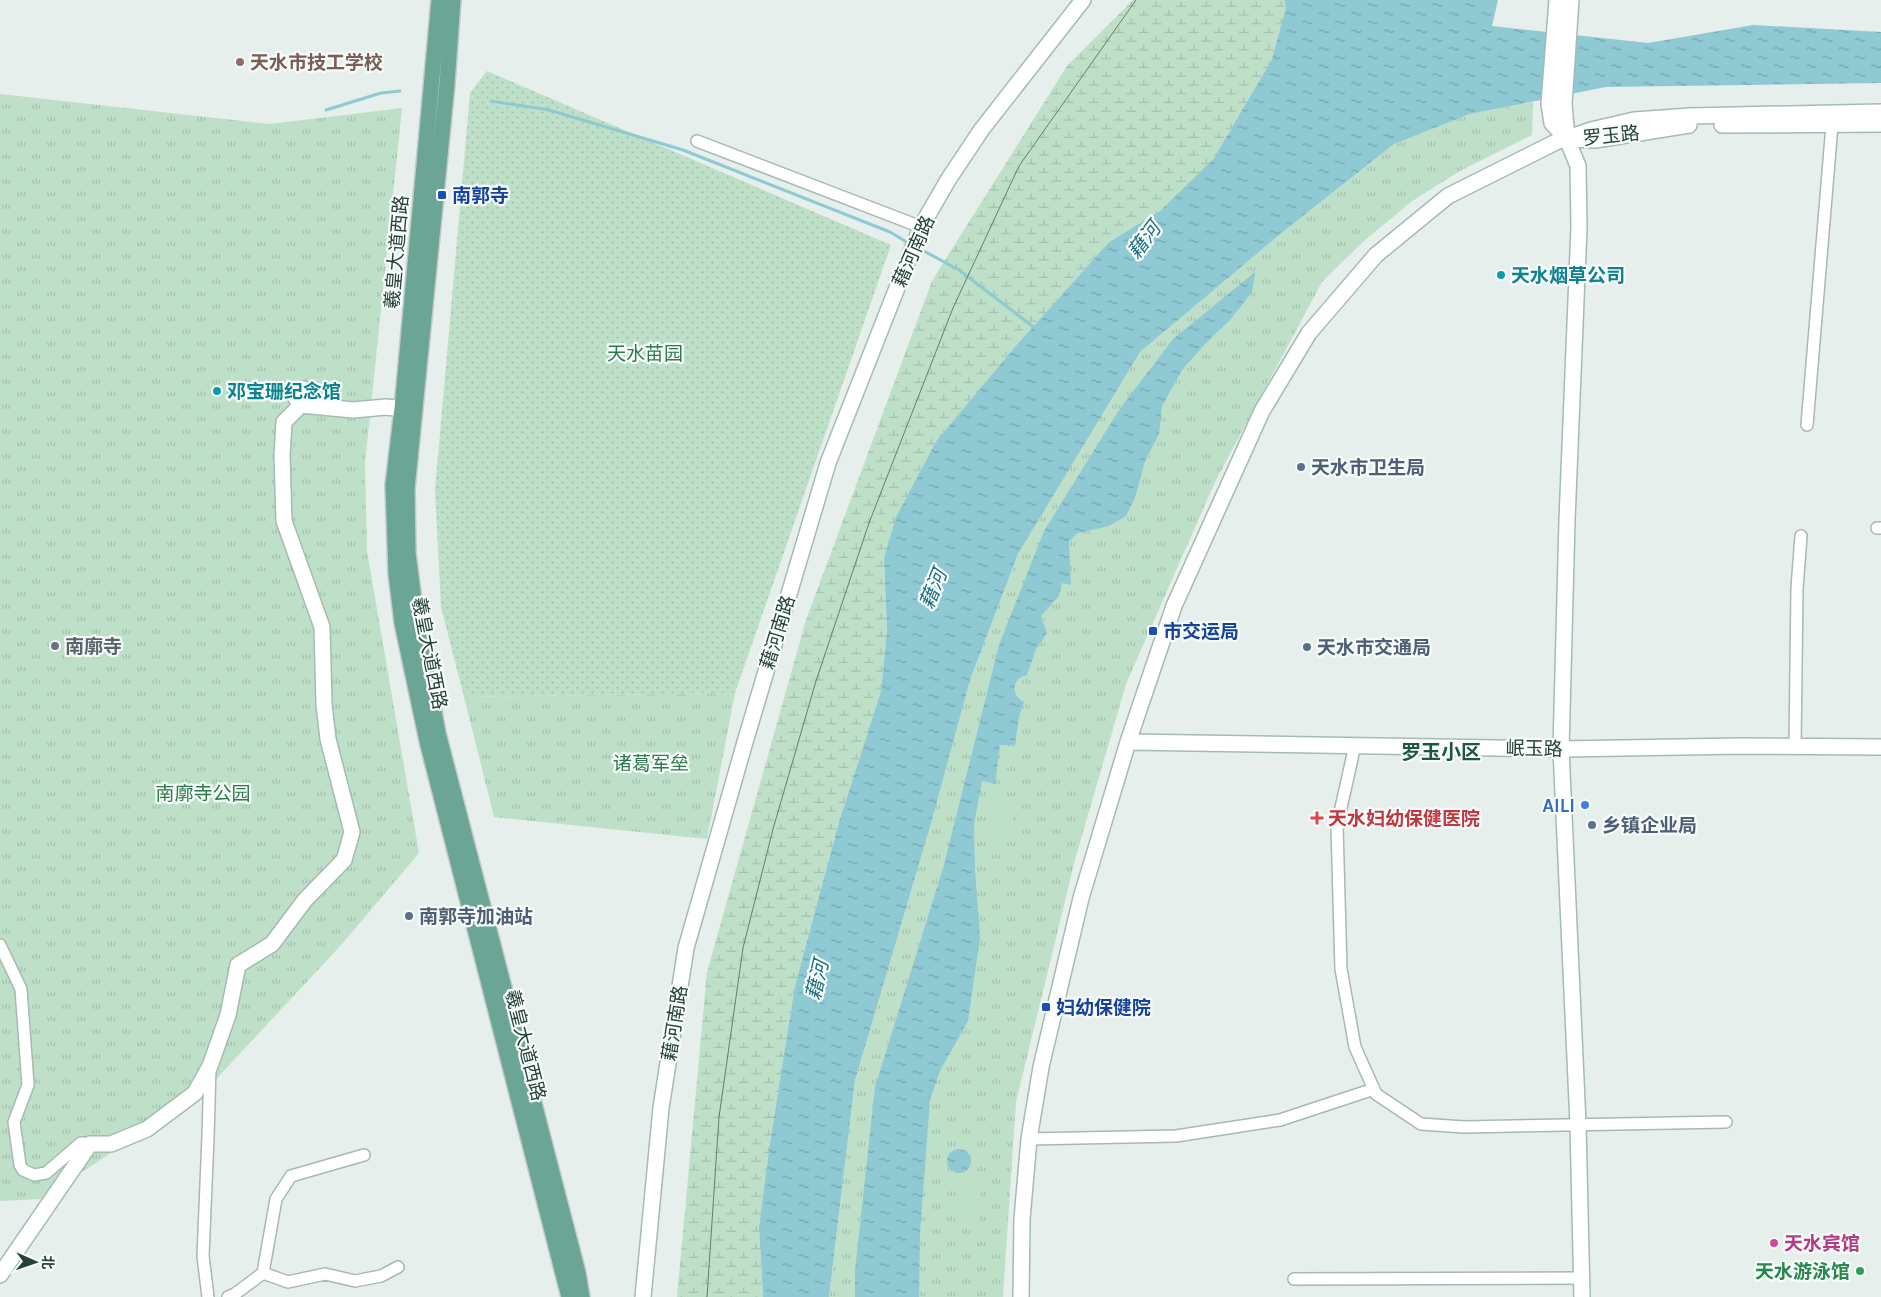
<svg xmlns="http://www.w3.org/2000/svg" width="1881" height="1297" viewBox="0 0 1881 1297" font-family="Karla,'Noto Sans SC',sans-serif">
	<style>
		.grass { fill: url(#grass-dots) }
		.wetland { fill: url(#wetland-marsh) }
		.park { fill: url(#park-tufts) }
		.pitch { fill: #bfe0c8 }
		.water { fill: url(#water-ripples) }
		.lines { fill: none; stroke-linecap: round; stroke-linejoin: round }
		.stream { stroke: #8ec9d4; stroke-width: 3 }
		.street-casing { stroke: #a8b8b2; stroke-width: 14 }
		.secondary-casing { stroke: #a4bbb3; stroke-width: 18 }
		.primary-casing { stroke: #c2cac8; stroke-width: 18 }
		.street { stroke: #fff; stroke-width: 11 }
		.secondary { stroke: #fff; stroke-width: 15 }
		.primary { stroke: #6aa596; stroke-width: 15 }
		.tram { stroke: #5f7d75; stroke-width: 1 }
		.education-dot { fill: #8d6e63; stroke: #f7fbf9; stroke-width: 2 }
		.transit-dot { fill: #1a4fb4; stroke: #f7fbf9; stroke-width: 2 }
		.culture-dot { fill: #0f9aa8; stroke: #f7fbf9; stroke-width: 2 }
		.service-dot { fill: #5c6f8a; stroke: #f7fbf9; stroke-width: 2 }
		.worship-dot { fill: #6b7280; stroke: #f7fbf9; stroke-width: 2 }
		.shop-dot { fill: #3f7fe0; stroke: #f7fbf9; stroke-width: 2 }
		.health-dot { fill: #e0444e; stroke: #f7fbf9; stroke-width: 2 }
		.hotel-dot { fill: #d1479c; stroke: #f7fbf9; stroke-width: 2 }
		.leisure-dot { fill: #2e9e5b; stroke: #f7fbf9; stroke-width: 2 }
		.labels { text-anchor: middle; stroke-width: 4.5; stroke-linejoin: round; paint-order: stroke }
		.education-label { font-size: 19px; font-weight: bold; fill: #785e54; stroke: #f7fbf9; text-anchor: start }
		.street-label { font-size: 19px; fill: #24423a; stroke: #f7fbf9 }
		.transit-label { font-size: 19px; font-weight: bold; fill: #164399; stroke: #f7fbf9; text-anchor: start }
		.culture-label { font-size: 19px; font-weight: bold; fill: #0d838f; stroke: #f7fbf9; text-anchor: start }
		.park-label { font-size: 19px; fill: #2d7a4b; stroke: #f7fbf9 }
		.service-label { font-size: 19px; font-weight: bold; fill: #4e5e75; stroke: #f7fbf9; text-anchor: start }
		.worship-label { font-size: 19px; font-weight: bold; fill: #5b616d; stroke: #f7fbf9; text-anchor: start }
		.shop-label { font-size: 19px; font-weight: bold; fill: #366cbe; stroke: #f7fbf9; text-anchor: end }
		.health-label { font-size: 19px; font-weight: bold; fill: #be3a42; stroke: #f7fbf9; text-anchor: start }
		.hotel-label { font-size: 19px; font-weight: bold; fill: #b23c85; stroke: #f7fbf9; text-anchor: start }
		.leisure-label { font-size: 19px; font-weight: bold; fill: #27864d; stroke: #f7fbf9; text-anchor: end }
		.water-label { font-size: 20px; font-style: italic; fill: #1c6f80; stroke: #f7fbf9 }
		.neighbourhood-label { font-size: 20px; font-weight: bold; fill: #1f5548; stroke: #f7fbf9 }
	</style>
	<defs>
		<pattern id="grass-dots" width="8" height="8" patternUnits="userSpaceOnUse" patternTransform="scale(1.25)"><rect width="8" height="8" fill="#bfe0c8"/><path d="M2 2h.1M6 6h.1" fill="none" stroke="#a4c1ad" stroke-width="1.8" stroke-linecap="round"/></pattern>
		<pattern id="wetland-marsh" width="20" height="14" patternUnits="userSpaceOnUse" patternTransform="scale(1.25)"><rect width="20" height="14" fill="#bfe0c8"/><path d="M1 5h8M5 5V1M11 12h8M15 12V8" fill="none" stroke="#a4c1ad"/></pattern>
		<pattern id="park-tufts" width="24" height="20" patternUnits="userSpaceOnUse" patternTransform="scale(1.25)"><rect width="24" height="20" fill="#bfe0c8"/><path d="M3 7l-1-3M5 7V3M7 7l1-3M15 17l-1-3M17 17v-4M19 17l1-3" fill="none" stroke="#a4c1ad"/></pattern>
		<pattern id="water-ripples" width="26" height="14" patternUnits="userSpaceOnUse" patternTransform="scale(1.25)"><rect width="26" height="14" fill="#8ec9d4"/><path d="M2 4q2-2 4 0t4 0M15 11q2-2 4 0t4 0" fill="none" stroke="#74a5ad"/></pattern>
	</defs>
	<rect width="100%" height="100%" fill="#e6efeb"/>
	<path class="grass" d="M 487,71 L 891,245 L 735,693 L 464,697 L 441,607 L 435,490 L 470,93 Z"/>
	<path class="wetland" d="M 1133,0 L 1284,0 L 1286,7 L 1272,59 L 1214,158 L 1160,211 L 1109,242 L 1014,348 L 937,440 L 884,558 L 887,630 L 881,691 L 839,822 L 795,986 L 759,1227 L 763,1297 L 677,1297 L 707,972 L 806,620 L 932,281 L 1067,66 Z"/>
	<path class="park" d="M 0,94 L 270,124 L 402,108 L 365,463 L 367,551 L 419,853 L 342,944 L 205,1091 L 41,1199 L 0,1201 Z
		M 1533,102 L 1532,135 L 1458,172 L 1411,202 L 1365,240 L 1322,282 L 1216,480 L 1126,684 L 1075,860 L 1016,1102 L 1003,1297 L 829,1297 L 855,1080 L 970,680 L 1018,554 L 1140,352 L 1284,231 L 1394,144 L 1470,114 Z
		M 735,693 L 707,839 L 494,817 L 464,697 Z"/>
	<path class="pitch" d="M 993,796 L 1017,799 L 1010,842 L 986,838 Z
		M 957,1178 L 982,1180 L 979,1222 L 955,1221 Z"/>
	<path class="water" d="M 1284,0 L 1498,0 L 1492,26 L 1648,43 L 1753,25 L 1881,32 L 1881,83 L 1606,87 L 1470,114 L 1394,144 L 1284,231 L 1140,352 L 1018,554 L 970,680 L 931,823 L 855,1080 L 829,1297 L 763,1297 L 759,1227 L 770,1144 L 795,986 L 839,822 L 881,691 L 887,630 L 884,558 L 896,517 L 937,440 L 1014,348 L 1109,242 L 1160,211 L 1214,158 L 1272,59 L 1286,7 Z
		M 1255,272 L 1252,292 L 1248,297 L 1231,319 L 1207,342 L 1182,370 L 1162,406 L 1159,434 L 1145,461 L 1135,498 L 1126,516 L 1109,526 L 1078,533 L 1069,541 L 1071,585 L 1062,583 L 1059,596 L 1041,616 L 1047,633 L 1036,649 L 1027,675 C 1012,678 1010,695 1024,702 L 1019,717 L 1015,745 L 1000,745 L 995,784 L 982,781 L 974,824 L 975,869 L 980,938 L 968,1021 L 940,1071 L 930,1099 L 920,1233 L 919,1297 L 855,1297 L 855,1271 L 875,1087 L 944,865 L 999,645 L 1044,531 L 1119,410 L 1173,339 Z
		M947 1161a12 12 0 1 1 24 0a12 12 0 1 1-24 0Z"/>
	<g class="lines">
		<path class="stream" d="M 491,101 L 549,110 L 683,150 L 890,232 L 905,241
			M 326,110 L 381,93 L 400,91
			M 922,250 L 959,270 L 1036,329"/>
		<g class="street-casing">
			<path id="street" d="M 697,141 L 921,227
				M 1807,425 L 1832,125
				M 1877,528 L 1881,528
				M 1355,745 L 1337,826 L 1341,969 L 1355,1047 L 1376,1094 L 1421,1124 L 1464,1127 L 1726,1122
				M 1795,746 L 1797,588 L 1801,536
				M 0,945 L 21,989 L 28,1085 L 14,1122 L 20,1165 L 23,1170 L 34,1175 L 46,1173 L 81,1143 L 90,1144
				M 1029,1139 L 1176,1136 L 1280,1120 L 1374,1089
				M 263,1273 L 288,1282 L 325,1274 L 355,1281 L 381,1276 L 398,1267
				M 1294,1279 L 1582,1278
				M 208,1297 L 203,1256 L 208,1137 L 210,1068
				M 228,1297 L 235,1294 L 263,1273 L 276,1199 L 291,1176 L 364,1155"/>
		</g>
		<g class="secondary-casing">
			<path id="secondary" d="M 1557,0 L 1549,104 L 1552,123 L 1567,139
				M 1571,0 L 1564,104 L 1567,139 L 1578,166 L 1579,227 L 1567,520 L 1561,749 L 1578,1124 L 1582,1297
				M 1722,125 L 1881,124
				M 1573,139 L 1595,140 L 1689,125
				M 303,389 L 298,392 L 296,398 L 301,405 L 353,410 L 386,407 L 414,410
				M 1128,742 L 1561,749 L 1741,746 L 1881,747
				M 0,1275 L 90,1144 L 111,1144 L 147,1129 L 195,1093 L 210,1066 L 228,1015 L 238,965 L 272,944 L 305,900 L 344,860 L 352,832 L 328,739 L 324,704 L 322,627 L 284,521 L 282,456 L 284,422 L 301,405
				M 643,1297 L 661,1108 L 686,948 L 745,742 L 828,463 L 921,227 L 948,180 L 982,129 L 1083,0
				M 1021,1297 L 1022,1219 L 1029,1139 L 1041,1067 L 1081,898 L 1128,742 L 1174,606 L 1262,411 L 1309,333 L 1376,255 L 1448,196 L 1556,142 L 1591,130 L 1634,120 L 1690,116 L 1881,112"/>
		</g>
		<g class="primary-casing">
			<path id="primary" d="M 439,0 L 402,409 L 393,485 L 396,573 L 402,623 L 427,741 L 569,1297
				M 453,0 L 447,84 L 407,489 L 408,553 L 415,609 L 438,733 L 578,1273 L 582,1297"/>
		</g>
		<use href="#street" class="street"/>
		<use href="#secondary" class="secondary"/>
		<use href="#primary" class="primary"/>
		<path class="tram" d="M 707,1297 L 719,1117 L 743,948 L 773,829 L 816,681 L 869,523 L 953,308 L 1019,166 L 1136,0"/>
	</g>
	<circle class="education-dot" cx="240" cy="62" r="5"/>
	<g class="transit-dot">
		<rect x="437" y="190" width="10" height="10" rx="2.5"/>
		<rect x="1148" y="626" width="10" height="10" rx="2.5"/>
		<rect x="1041" y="1002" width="10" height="10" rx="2.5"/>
	</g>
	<g class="culture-dot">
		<circle cx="1501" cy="275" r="5"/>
		<circle cx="217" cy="391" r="5"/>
	</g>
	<g class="service-dot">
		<circle cx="1301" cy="467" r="5"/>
		<circle cx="1307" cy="647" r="5"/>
		<circle cx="1592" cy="825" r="5"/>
		<circle cx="409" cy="916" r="5"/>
	</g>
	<circle class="worship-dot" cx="55" cy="646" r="5"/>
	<circle class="shop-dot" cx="1585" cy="805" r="5"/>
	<path class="health-dot" d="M1314.5 810.5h5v5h5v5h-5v5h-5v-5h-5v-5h5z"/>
	<circle class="hotel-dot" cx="1774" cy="1243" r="5"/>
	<circle class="leisure-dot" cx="1860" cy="1271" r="5"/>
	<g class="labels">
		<g class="education-label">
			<text x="250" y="69">天水市技工学校</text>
		</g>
		<g class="street-label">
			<text transform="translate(1611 135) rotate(-6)" y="7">罗玉路</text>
			<text transform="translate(913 251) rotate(-66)" y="7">藉河南路</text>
			<text transform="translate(396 252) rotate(-85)" y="7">羲皇大道西路</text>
			<text transform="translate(777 632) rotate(-73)" y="7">藉河南路</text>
			<text transform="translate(430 653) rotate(79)" y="7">羲皇大道西路</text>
			<text transform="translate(1534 748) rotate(1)" y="7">岷玉路</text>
			<text transform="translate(674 1023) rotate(-81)" y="7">藉河南路</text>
			<text transform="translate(526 1045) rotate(76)" y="7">羲皇大道西路</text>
		</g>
		<g class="transit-label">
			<text x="452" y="202">南郭寺</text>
			<text x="1163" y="638">市交运局</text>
			<text x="1056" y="1014">妇幼保健院</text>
		</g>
		<g class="culture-label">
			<text x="1511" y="282">天水烟草公司</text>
			<text x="227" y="398">邓宝珊纪念馆</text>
		</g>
		<g class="park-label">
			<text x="645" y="360">天水苗园</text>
			<text x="651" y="770">诸葛军垒</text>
			<text x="203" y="800">南廓寺公园</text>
		</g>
		<g class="service-label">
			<text x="1311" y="474">天水市卫生局</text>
			<text x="1317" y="654">天水市交通局</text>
			<text x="1602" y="832">乡镇企业局</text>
			<text x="419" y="923">南郭寺加油站</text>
		</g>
		<g class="worship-label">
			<text x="65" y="653">南廓寺</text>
		</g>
		<g class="shop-label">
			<text x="1575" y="812">AILI</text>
		</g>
		<g class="health-label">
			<text x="1328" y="825">天水妇幼保健医院</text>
		</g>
		<g class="hotel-label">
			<text x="1784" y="1250">天水宾馆</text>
		</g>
		<g class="leisure-label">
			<text x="1850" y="1278">天水游泳馆</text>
		</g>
		<g class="water-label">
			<text transform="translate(1144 240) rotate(-53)" y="7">藉河</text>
			<text transform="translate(933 589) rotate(-68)" y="7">藉河</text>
			<text transform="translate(817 980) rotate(-77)" y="7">藉河</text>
		</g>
		<g class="neighbourhood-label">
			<text x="1441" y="759">罗玉小区</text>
		</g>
	</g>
	<g transform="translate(35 1262) rotate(92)" stroke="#f7fbf9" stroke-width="4" paint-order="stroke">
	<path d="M0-4L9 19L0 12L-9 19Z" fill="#24423a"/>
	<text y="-8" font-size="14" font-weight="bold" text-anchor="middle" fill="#24423a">北</text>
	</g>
</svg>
